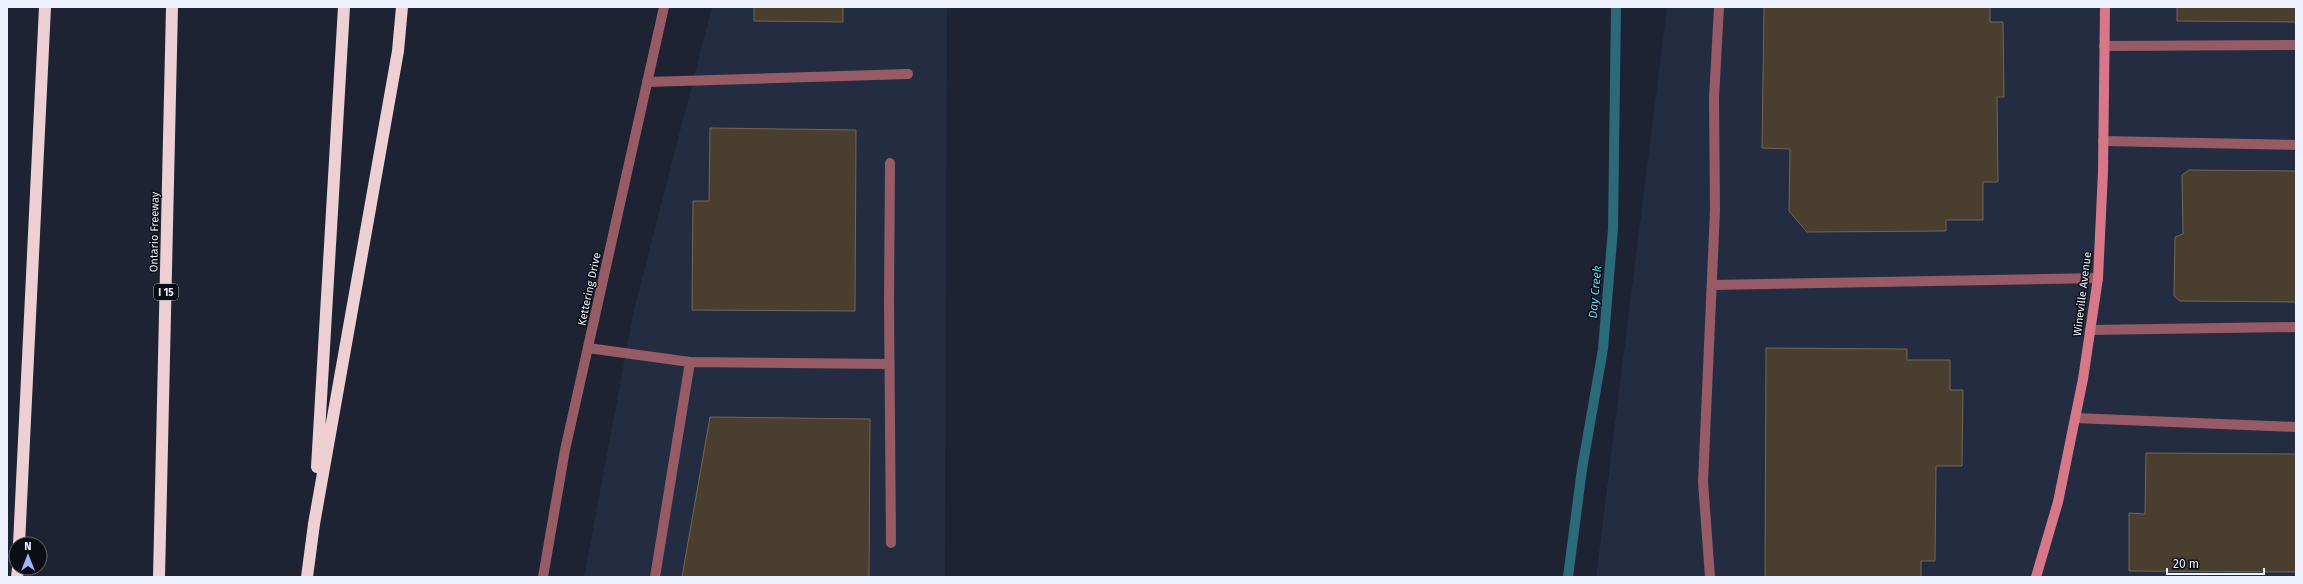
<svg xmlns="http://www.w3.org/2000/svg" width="2303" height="584" viewBox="0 0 2303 584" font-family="'Fira Sans',sans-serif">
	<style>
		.built { fill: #242c42 }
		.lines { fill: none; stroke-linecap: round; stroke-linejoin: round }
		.stream { stroke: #2a6a79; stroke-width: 10 }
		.building { fill: #4a3f2e; stroke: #736755 }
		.lane { stroke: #965b64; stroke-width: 10 }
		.street { stroke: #965b64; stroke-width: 10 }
		.secondary { stroke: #d77889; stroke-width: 10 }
		.highway { stroke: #eecfd3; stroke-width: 12 }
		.labels { text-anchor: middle; stroke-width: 3; stroke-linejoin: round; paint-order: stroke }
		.shield { fill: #0a0d14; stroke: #aaadb8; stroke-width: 1 }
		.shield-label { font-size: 10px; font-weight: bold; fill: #eef2fe }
		.street-label { font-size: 11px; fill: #eef2fe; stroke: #0a0d14 }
		.water-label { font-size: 12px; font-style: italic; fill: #5fdaf7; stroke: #0a0d14 }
	</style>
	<rect width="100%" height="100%" fill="#1d2333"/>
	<path class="built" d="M 712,7 L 947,7 L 945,577 L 584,577 L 634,310 Z
		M 1667,7 L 2296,7 L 2296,577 L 1596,577 Z"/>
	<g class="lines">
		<path class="stream" d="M 1568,577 L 1582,469 L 1603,349 L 1613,229 L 1616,7"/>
	</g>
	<path class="building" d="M 754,7 L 843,7 L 843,22 L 754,21 Z
		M 1764,7 L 1990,7 L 1990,22 L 2003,22 L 2004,97 L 1997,97 L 1998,182 L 1983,182 L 1983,220 L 1946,220 L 1946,231 L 1807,232 L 1789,211 L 1790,149 L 1762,148 Z
		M 2177,7 L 2296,7 L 2296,22 L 2177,21 Z
		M 710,128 L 856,130 L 855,311 L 692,310 L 693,201 L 709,201 Z
		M 2189,170 L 2296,171 L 2296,302 L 2180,301 L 2174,296 L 2175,237 L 2183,234 L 2182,175 Z
		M 1766,348 L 1907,349 L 1907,360 L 1950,360 L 1950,390 L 1963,390 L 1962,466 L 1936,466 L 1935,561 L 1921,561 L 1921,577 L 1765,577 Z
		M 710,417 L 870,419 L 869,577 L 682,577 Z
		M 2146,453 L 2296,454 L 2296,572 L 2129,571 L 2129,513 L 2145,514 Z"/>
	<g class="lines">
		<path class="lane" d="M 2104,46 L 2296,45
			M 647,82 L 908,74
			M 2103,141 L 2296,145
			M 890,163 L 889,302 L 891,543
			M 1712,285 L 2098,278
			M 2090,330 L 2296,327
			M 588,348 L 690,362 L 655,577
			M 690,362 L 889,364
			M 2075,418 L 2296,427
			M 1710,577 L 1703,482 L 1715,210 L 1714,98 L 1719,7"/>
		<path class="street" d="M 543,577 L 565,450 L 664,7"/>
		<path class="secondary" d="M 2036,577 L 2058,502 L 2083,379 L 2098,278 L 2103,172 L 2105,7"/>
		<path class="highway" d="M 317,467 L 344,7
			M 19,544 L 45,7
			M 17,577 L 18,568
			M 159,577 L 172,7
			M 307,577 L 314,524 L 398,51 L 402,7"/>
	</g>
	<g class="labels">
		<rect class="shield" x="154" y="284" width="24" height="16" rx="3"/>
		<g class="shield-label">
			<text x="166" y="296">I 15</text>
		</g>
		<g class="street-label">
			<text transform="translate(154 232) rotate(-89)" y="4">Ontario Freeway</text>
			<text transform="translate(589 289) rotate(-78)" y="4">Kettering Drive</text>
			<text transform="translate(2082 294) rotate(-83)" y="4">Wineville Avenue</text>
		</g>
		<g class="water-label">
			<text transform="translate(1595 292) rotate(-85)" y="4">Day Creek</text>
		</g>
	</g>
	<rect width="2303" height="584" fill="none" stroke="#eef2fe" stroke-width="16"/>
	<g transform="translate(28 556)"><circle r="19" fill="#0a0d14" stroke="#656972"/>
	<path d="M0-3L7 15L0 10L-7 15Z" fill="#a0b3fd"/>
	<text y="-6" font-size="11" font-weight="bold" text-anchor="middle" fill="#eef2fe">N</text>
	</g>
	<path d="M2167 568v6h97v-6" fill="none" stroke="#eef2fe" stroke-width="2"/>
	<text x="2173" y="568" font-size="12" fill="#eef2fe" stroke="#0a0d14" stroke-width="3" paint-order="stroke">20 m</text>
</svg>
